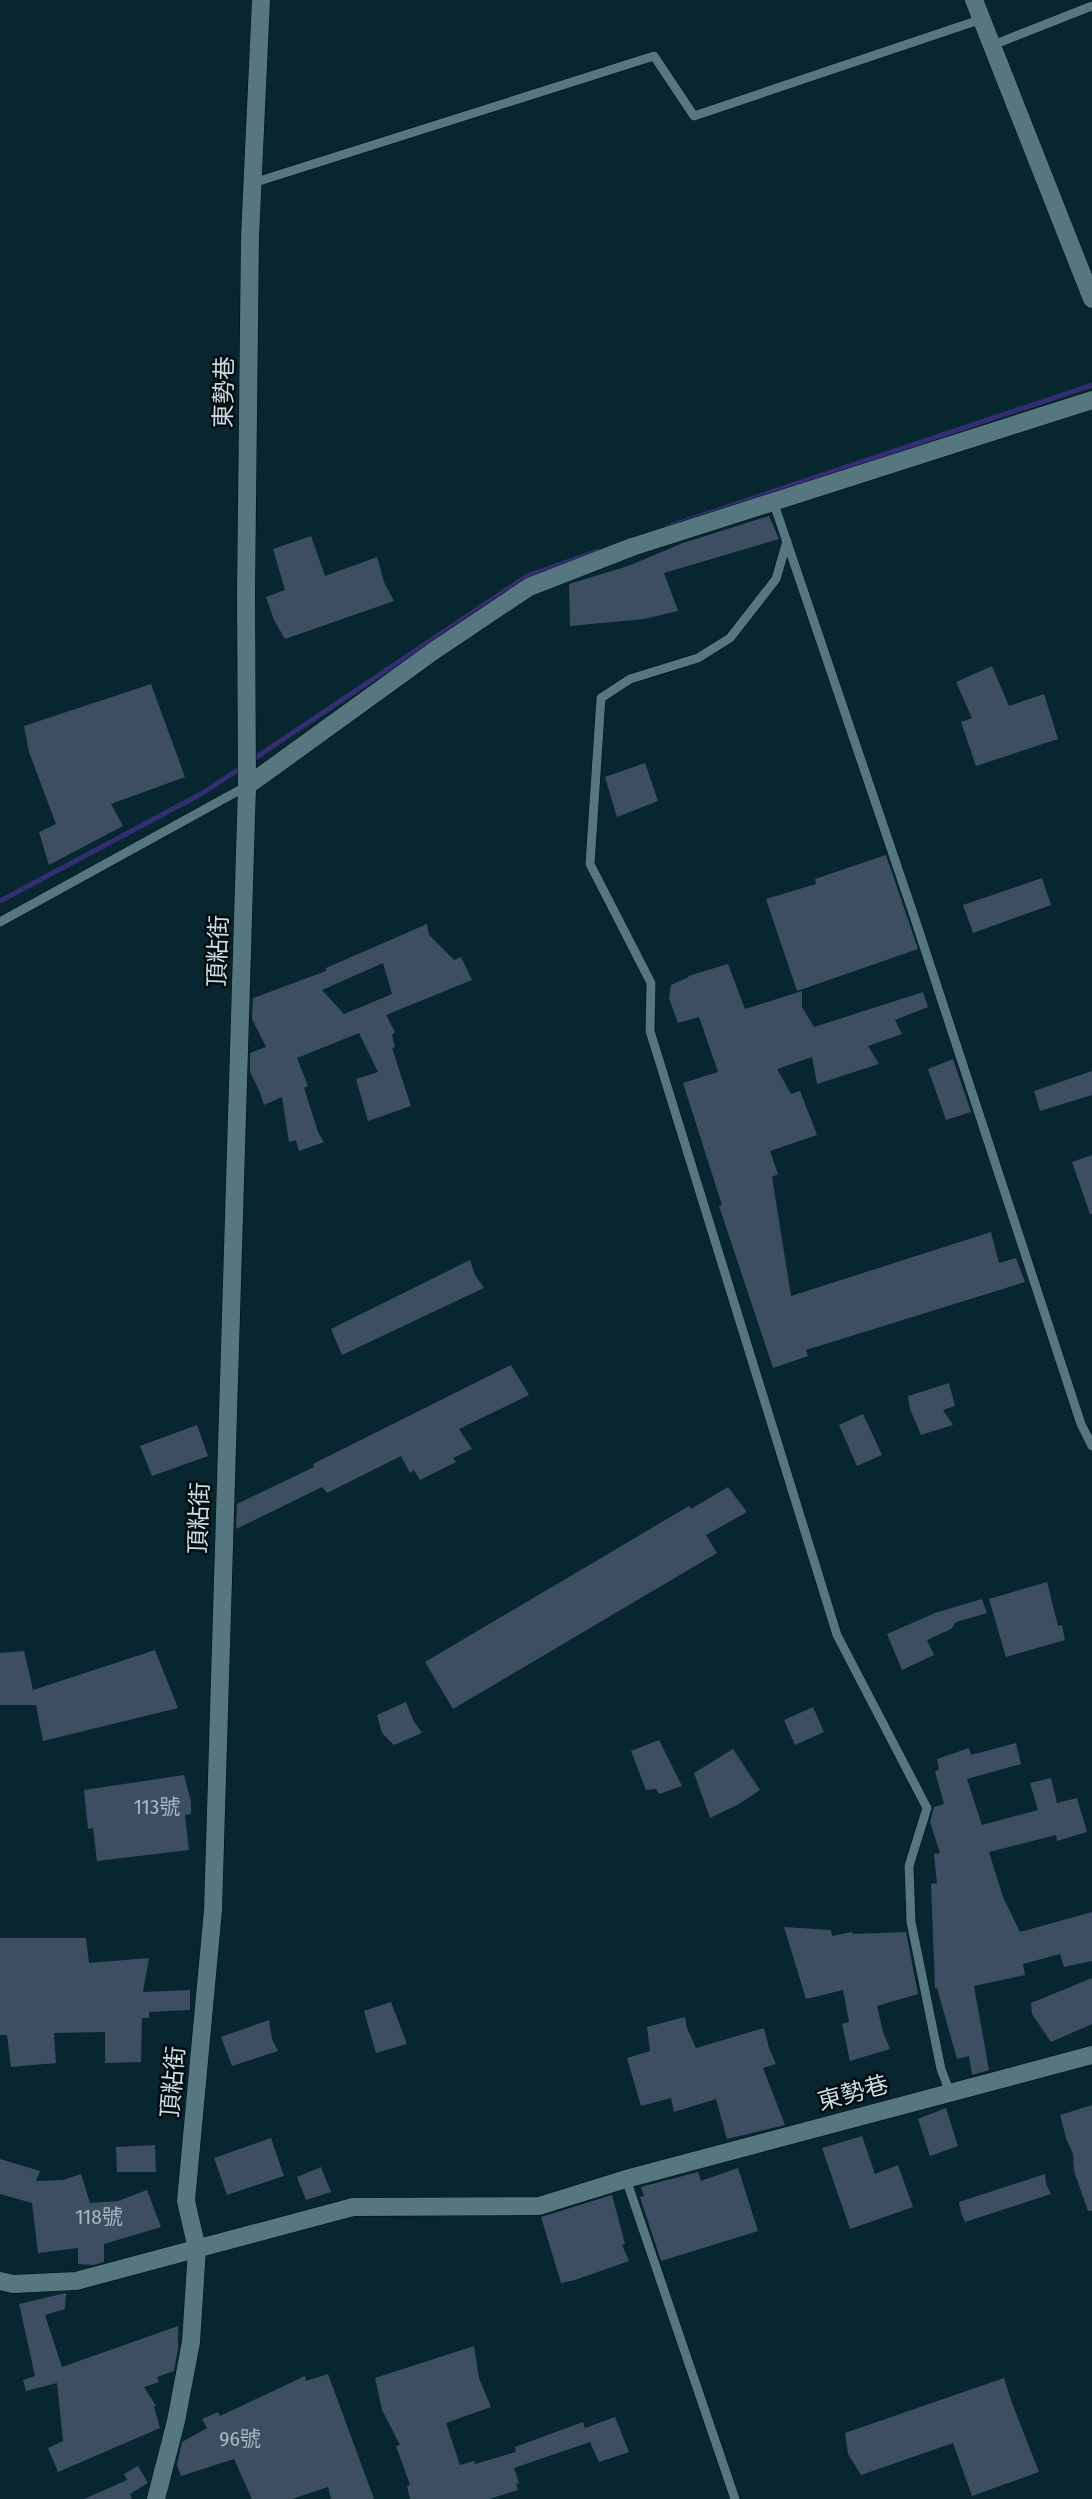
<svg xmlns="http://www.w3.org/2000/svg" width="1092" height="2499" viewBox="0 0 1092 2499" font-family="'Fira Sans Condensed','Noto Sans TC',sans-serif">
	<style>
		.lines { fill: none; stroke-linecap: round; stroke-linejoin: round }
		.stream { stroke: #332e74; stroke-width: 5 }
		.building { fill: #3d4e62; fill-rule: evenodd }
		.lane-casing { stroke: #000e14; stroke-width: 10 }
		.street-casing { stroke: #000e14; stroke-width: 19 }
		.secondary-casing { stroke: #000e14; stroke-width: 19 }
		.lane { stroke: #567680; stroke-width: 9 }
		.street { stroke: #567680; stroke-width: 18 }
		.secondary { stroke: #567680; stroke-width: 18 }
		.labels { text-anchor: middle; stroke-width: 5; stroke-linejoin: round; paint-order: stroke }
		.number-label { font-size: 21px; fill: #a7b8c1 }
		.street-label { font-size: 24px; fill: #cadbe1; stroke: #030d11 }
	</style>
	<rect width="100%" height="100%" fill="#07262f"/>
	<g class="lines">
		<path class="stream" d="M 667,527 L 1092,385
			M 252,760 L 527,576 L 598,551
			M 0,901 L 201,794 L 244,766"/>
	</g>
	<path class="building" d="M 769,516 L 779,539 L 664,573 L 678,611 L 644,619 L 570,626 L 569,584 L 628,566 L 683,543 Z
		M 311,536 L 325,576 L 377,557 L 384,582 L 394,601 L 285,639 L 274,620 L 266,597 L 285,590 L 273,549 Z
		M 992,666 L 1009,706 L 1044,694 L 1058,739 L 976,766 L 961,722 L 972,718 L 956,682 Z
		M 151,684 L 185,777 L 111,804 L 123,826 L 49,865 L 39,832 L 56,824 L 29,752 L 24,726 Z
		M 645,763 L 658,801 L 617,817 L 605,777 Z
		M 886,855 L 918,949 L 797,991 L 766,899 L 816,884 L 815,879 Z
		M 1042,878 L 1051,905 L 973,933 L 963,905 Z
		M 427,924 L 429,935 L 454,960 L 461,957 L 472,980 L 386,1015 L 395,1032 L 392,1035 L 395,1047 L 392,1048 L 411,1106 L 368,1121 L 356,1079 L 378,1072 L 359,1033 L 297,1058 L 308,1086 L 304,1088 L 318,1132 L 324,1142 L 299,1151 L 296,1140 L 289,1142 L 282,1097 L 264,1105 L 259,1090 L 250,1072 L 250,1053 L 266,1047 L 252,1019 L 253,998 L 326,971 L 326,968 ZM 383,963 L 392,994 L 344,1014 L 322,990 Z
		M 728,964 L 745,1009 L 802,991 L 802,1007 L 814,1027 L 923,992 L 928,1007 L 895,1020 L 902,1034 L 868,1046 L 879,1064 L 817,1084 L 812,1057 L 777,1069 L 791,1094 L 800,1091 L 817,1135 L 770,1151 L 778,1174 L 772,1177 L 791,1296 L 991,1232 L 999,1263 L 1016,1258 L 1025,1282 L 806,1350 L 808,1356 L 773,1368 L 719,1206 L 722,1205 L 683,1083 L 718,1072 L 699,1017 L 678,1023 L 669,998 L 671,985 L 689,977 L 688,976 Z
		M 953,1059 L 971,1112 L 946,1120 L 928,1069 Z
		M 1092,1071 L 1092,1095 L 1040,1111 L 1034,1091 Z
		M 1092,1155 L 1092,1214 L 1090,1214 L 1072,1162 Z
		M 470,1260 L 475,1275 L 484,1288 L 342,1355 L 331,1329 Z
		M 511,1365 L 529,1395 L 459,1429 L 472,1449 L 453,1458 L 456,1462 L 420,1480 L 414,1470 L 410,1473 L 401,1456 L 327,1493 L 322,1487 L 236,1529 L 237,1504 L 314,1467 L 313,1464 Z
		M 949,1383 L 955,1406 L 943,1410 L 953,1425 L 921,1435 L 910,1409 L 908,1396 Z
		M 863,1414 L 882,1455 L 857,1466 L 839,1425 Z
		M 197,1425 L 208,1456 L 152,1476 L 140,1446 Z
		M 728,1487 L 747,1512 L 706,1535 L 717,1553 L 453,1709 L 425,1662 L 689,1506 L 691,1509 Z
		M 1047,1582 L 1058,1626 L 1062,1625 L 1065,1640 L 1006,1657 L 989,1599 Z
		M 982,1599 L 987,1613 L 956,1622 L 951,1629 L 927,1640 L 934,1655 L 902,1670 L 887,1634 L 935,1613 Z
		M 155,1650 L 178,1708 L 43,1741 L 36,1705 L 0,1705 L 0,1653 L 24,1651 L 33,1690 Z
		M 406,1702 L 413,1720 L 422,1733 L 394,1745 L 382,1733 L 377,1715 Z
		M 813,1707 L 824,1732 L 795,1745 L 784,1720 Z
		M 659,1740 L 682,1786 L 659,1794 L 656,1789 L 646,1790 L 631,1751 Z
		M 1016,1743 L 1021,1764 L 967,1779 L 982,1825 L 1038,1810 L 1030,1783 L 1051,1778 L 1057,1803 L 1077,1798 L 1087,1832 L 1057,1841 L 1056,1835 L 989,1852 L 1003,1897 L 1020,1932 L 1092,1912 L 1092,1961 L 1064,1967 L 1060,1954 L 1023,1964 L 1025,1975 L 974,1986 L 989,2070 L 972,2075 L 969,2056 L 957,2059 L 937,1988 L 935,1988 L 931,1884 L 937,1883 L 934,1854 L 940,1853 L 930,1822 L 934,1807 L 944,1804 L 935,1772 L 939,1769 L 937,1759 L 969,1748 L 971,1755 Z
		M 733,1749 L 760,1790 L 739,1804 L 710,1818 L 694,1773 Z
		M 184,1775 L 191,1802 L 191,1814 L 185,1815 L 189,1850 L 97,1861 L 93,1828 L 88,1829 L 84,1790 Z
		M 784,1927 L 831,1930 L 832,1936 L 852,1932 L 853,1934 L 906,1932 L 918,1994 L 877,2006 L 883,2032 L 890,2049 L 850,2061 L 842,2024 L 849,2022 L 843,1990 L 806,1999 Z
		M 0,1938 L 86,1938 L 89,1963 L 149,1958 L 143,1992 L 190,1990 L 190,2010 L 149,2012 L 149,2018 L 142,2018 L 141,2062 L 105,2063 L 105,2032 L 54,2033 L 56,2063 L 11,2067 L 7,2035 L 0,2035 Z
		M 1092,1978 L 1092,2024 L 1051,2042 L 1032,2014 L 1031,2003 Z
		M 391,2002 L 407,2044 L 376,2053 L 364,2011 Z
		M 685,2017 L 687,2028 L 696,2048 L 764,2028 L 769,2048 L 776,2064 L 763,2068 L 785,2125 L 727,2139 L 716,2099 L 674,2112 L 671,2098 L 641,2106 L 627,2058 L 650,2051 L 647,2027 Z
		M 269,2020 L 272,2039 L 278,2051 L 232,2066 L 221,2037 Z
		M 1092,2105 L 1092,2211 L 1088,2211 L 1074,2171 L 1073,2154 L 1066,2138 L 1060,2115 Z
		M 946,2108 L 958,2146 L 930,2156 L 918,2119 Z
		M 862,2136 L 875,2174 L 898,2165 L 913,2207 L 850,2229 L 822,2148 Z
		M 271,2138 L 284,2176 L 227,2195 L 214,2158 Z
		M 155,2145 L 156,2172 L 117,2172 L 116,2147 Z
		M 0,2159 L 40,2171 L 36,2181 L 63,2180 L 81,2174 L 90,2203 L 118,2201 L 147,2190 L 161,2227 L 104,2244 L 104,2262 L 93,2265 L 78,2264 L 78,2248 L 38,2253 L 32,2203 L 0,2194 Z
		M 321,2167 L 331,2192 L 306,2200 L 297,2177 Z
		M 738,2168 L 758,2231 L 661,2261 L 640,2197 L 644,2196 L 641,2187 L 698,2172 L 701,2181 Z
		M 1045,2174 L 1046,2184 L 1051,2194 L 965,2222 L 961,2213 L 959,2202 Z
		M 612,2195 L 625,2244 L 622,2245 L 629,2261 L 575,2280 L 561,2283 L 541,2217 Z
		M 66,2293 L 65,2309 L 45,2315 L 62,2367 L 178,2326 L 178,2349 L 174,2371 L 157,2377 L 159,2382 L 144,2387 L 156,2406 L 154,2407 L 160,2428 L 58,2472 L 48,2448 L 63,2441 L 57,2383 L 26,2391 L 23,2380 L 35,2376 L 19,2304 Z
		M 474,2346 L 479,2378 L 491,2407 L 446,2423 L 460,2465 L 474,2461 L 475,2464 L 516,2452 L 515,2447 L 583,2422 L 585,2428 L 615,2417 L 629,2452 L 599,2462 L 590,2442 L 514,2468 L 519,2483 L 516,2484 L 518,2490 L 489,2499 L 410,2499 L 407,2486 L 410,2485 L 396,2446 L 400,2445 L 382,2410 L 375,2378 Z
		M 328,2374 L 374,2499 L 331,2499 L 328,2487 L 292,2499 L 252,2499 L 234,2459 L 181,2476 L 177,2465 L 182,2442 L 207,2428 L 202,2419 L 218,2412 L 220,2416 L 305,2376 L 306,2381 Z
		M 1004,2378 L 1012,2403 L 1039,2472 L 972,2496 L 953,2443 L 861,2475 L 848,2454 L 845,2433 Z
		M 138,2466 L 148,2483 L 130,2494 L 132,2499 L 84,2499 L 127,2480 L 124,2474 Z"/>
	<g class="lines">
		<g class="lane-casing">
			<path id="lane" d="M 993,45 L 1092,6
				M 253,183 L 654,56 L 694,116 L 982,19
				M 773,501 L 915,919 L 1081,1424 L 1092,1446
				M 787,541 L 776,579 L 730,638 L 698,658 L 630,679 L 601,698 L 590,864 L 651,983 L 650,1031 L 837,1635 L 927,1808 L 909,1866 L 911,1922 L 941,2069 L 950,2093
				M 0,922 L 247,786
				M 626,2179 L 735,2499"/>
		</g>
		<g class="street-casing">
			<path id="street" d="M 247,786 L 246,593 L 250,237 L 261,0
				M 156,2499 L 176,2421 L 191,2342 L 197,2249"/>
		</g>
		<g class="secondary-casing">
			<path id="secondary" d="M 974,0 L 1092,299
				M 197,2249 L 186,2201 L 213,1910 L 247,786 L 435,650 L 529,587 L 632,547 L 1092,400
				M 0,2281 L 13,2284 L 76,2281 L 353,2207 L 539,2206 L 626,2179 L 1092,2055"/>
		</g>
		<use href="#lane" class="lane"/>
		<use href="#street" class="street"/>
		<use href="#secondary" class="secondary"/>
	</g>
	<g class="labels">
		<g class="number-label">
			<text x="157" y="1814">113號</text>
			<text x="99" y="2224">118號</text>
			<text x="240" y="2446">96號</text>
		</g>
		<g class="street-label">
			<text transform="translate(224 392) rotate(-89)" y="8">東勢巷</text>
			<text transform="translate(218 951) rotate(-88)" y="8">頂粘街</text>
			<text transform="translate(199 1518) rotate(-88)" y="8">頂粘街</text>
			<text transform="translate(173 2082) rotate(-85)" y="8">頂粘街</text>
			<text transform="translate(853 2093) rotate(-15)" y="8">東勢巷</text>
		</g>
	</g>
</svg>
